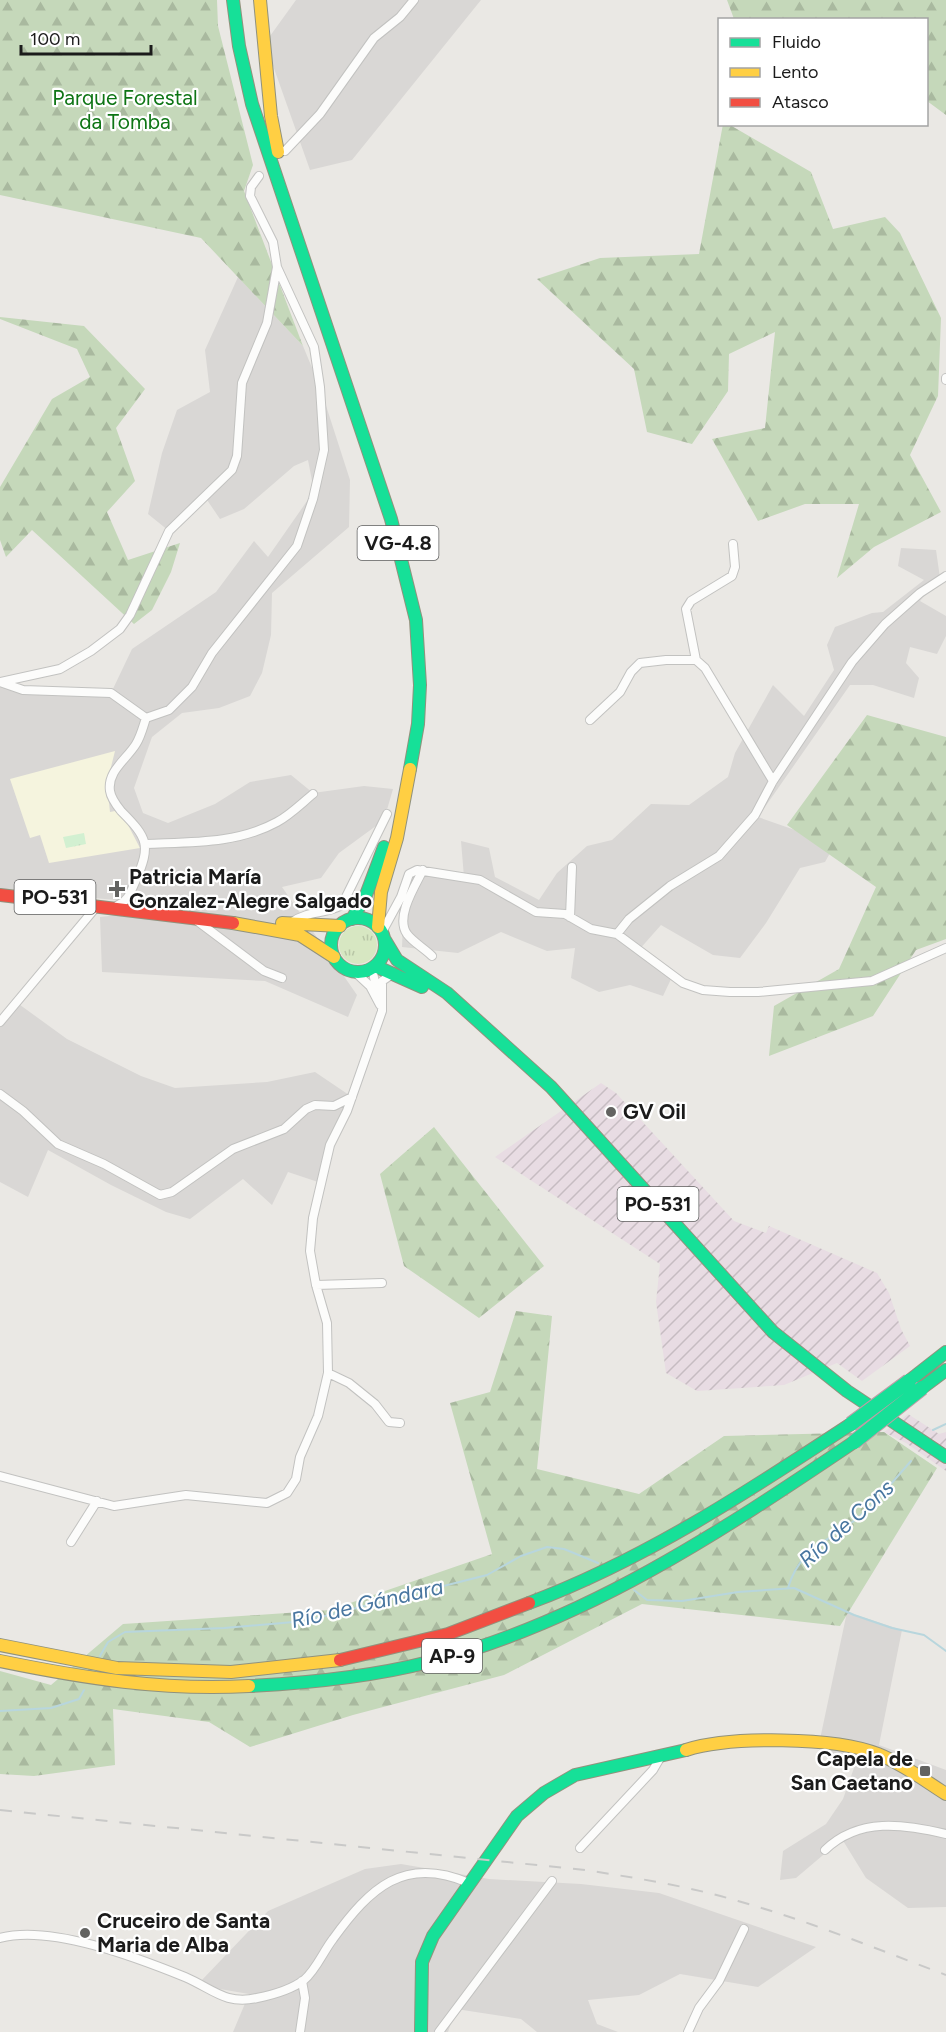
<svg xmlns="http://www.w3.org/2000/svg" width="946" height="2032" viewBox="0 0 946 2032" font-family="Figtree,sans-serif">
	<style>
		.residential { fill: #d9d7d5 }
		.industrial { fill: url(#industrial-furrows) }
		.education { fill: #f5f4de }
		.grass { fill: url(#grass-tufts) }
		.forest { fill: url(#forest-firs) }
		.park { fill: url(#park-tufts) }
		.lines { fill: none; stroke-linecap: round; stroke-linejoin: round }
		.stream { stroke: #b8d6dd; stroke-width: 2 }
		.street-casing { stroke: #c2c2c0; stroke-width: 10 }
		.fast-casing { stroke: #91927d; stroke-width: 14 }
		.slow-casing { stroke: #91927d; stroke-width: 14 }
		.jam-casing { stroke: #91927d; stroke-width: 14 }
		.street { stroke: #fcfcfb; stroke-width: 8 }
		.fast { stroke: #16e098; stroke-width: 12 }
		.slow { stroke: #ffcf43; stroke-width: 12 }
		.jam { stroke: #f24e42; stroke-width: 12 }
		.rail { stroke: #c9c9c8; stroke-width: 2; stroke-dasharray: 12 12; stroke-linecap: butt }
		.fast-bridge-casing { stroke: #be9da6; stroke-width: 16; stroke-linecap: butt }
		.fast-bridge { stroke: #16e098; stroke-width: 14 }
		.poi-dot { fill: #636361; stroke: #fff; stroke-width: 2 }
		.labels { text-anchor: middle; stroke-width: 4.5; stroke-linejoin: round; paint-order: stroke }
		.shield { fill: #fff; stroke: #5f5f5f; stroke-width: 1.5 }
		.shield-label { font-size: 20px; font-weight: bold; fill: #1b1b1b }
		.park-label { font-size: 21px; fill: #0e7515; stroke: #fff }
		.poi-label { font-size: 21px; font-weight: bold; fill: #1b1b1b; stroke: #fff; text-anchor: start }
		.water-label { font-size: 22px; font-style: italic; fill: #4876a0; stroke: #fff }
	</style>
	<defs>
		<pattern id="industrial-furrows" width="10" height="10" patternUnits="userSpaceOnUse" patternTransform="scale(1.5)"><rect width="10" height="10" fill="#e8dce3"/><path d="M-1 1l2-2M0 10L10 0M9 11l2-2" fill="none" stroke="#c6bcc2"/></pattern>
		<pattern id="grass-tufts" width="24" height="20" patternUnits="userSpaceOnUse" patternTransform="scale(1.5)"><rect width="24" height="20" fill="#d7e7c2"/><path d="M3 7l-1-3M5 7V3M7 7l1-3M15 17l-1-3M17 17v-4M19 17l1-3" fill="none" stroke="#b8c6a6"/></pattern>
		<pattern id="forest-firs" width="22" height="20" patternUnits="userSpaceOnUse" patternTransform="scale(1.5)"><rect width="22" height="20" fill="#c5d8ba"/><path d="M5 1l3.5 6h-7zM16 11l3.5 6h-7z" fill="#a9b99f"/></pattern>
		<pattern id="park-tufts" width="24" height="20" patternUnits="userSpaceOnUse" patternTransform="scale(1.5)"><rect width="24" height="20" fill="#d2f0d1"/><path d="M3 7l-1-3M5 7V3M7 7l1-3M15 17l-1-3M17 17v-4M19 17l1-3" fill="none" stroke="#b4cdb3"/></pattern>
	</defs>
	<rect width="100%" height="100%" fill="#eae8e4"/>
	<path class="residential" d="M 296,0 L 481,0 L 352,160 L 310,170 L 265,43 Z
		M 238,277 L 303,346 L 320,387 L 350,480 L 349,527 L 272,593 L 271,635 L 262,673 L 250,696 L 219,708 L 182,713 L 152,737 L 134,788 L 143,813 L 168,823 L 215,804 L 250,782 L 291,775 L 313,793 L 364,786 L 393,789 L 384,820 L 339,853 L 321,878 L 282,887 L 357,995 L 348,1017 L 265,981 L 102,972 L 100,917 L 126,914 L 128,901 L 0,890 L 0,682 L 66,693 L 111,693 L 132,649 L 216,592 L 254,541 L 268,557 L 314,491 L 308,460 L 294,466 L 244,509 L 220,519 L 205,497 L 169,531 L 148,514 L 162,453 L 177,410 L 210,392 L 205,350 Z
		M 901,548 L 936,550 L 940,578 L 920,601 L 946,616 L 946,636 L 937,654 L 910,647 L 906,663 L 919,678 L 914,698 L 873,685 L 850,685 L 758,817 L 835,844 L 825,862 L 800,868 L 766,923 L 740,958 L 713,955 L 661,925 L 638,951 L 672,977 L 663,996 L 630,985 L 599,992 L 571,978 L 575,948 L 547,951 L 501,932 L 458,953 L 402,947 L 403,924 L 423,870 L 464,877 L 461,841 L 489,848 L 495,877 L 539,900 L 557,873 L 587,846 L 612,840 L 651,804 L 689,805 L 728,777 L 735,753 L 773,685 L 804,716 L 834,670 L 827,645 L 835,627 L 872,613 L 883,612 L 924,580 L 898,566 Z
		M 16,1002 L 67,1039 L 141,1076 L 175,1088 L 267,1082 L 315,1072 L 352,1097 L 321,1183 L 288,1172 L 272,1205 L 243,1179 L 190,1219 L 166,1212 L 111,1185 L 48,1150 L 28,1197 L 0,1182 L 0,1019 Z
		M 847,1612 L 902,1630 L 879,1745 L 946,1770 L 946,1907 L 908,1908 L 866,1878 L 842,1839 L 796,1878 L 780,1880 L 783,1851 L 826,1824 L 843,1799 L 854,1768 L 819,1744 Z
		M 401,1864 L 489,1879 L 581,1884 L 659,1893 L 816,1947 L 758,1987 L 680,1974 L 639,1995 L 588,2000 L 597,2024 L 618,2032 L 537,2032 L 521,2019 L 456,2009 L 448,2032 L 233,2032 L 249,1994 L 214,1988 L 201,1981 L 268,1911 L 365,1869 Z"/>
	<path class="industrial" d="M 601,1083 L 616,1093 L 734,1221 L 766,1233 L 769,1226 L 877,1273 L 889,1293 L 901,1329 L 910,1346 L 862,1381 L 837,1363 L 784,1385 L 697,1391 L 666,1373 L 656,1302 L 660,1264 L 495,1157 Z
		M 908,1414 L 939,1434 L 946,1432 L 946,1471 L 906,1443 L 884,1432 Z"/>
	<path class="education" d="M 115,751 L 107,783 L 110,812 L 115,811 L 127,823 L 140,848 L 49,863 L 40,835 L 30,838 L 10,779 Z"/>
	<path class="grass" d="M339 945a19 19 0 1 1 38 0a19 19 0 1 1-38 0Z"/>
	<path class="forest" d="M 0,0 L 217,0 L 218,26 L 253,165 L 244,191 L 303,346 L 201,238 L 0,195 Z
		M 727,0 L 946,0 L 946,115 L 927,101 L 926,20 L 734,19 Z
		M 723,124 L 730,125 L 811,172 L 833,229 L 885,217 L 900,233 L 941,318 L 938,396 L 910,455 L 941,512 L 874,547 L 837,578 L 859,504 L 805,504 L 758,521 L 712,439 L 765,428 L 775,332 L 729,354 L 728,391 L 692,444 L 647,432 L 634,369 L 537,279 L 600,258 L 699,254 Z
		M 0,317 L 84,326 L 145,389 L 116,428 L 135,481 L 107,512 L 128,560 L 180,543 L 171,572 L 152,610 L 134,624 L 32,530 L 6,557 L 0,540 L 0,487 L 52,399 L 90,377 L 77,349 L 0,319 Z
		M 867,715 L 946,737 L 946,939 L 916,950 L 873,1016 L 769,1056 L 774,1006 L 839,969 L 876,887 L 787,825 Z
		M 434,1127 L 544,1266 L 479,1318 L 404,1266 L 380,1174 Z
		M 516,1311 L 552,1316 L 537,1469 L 639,1494 L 724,1436 L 884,1432 L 937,1468 L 840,1626 L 642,1604 L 504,1675 L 353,1715 L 250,1747 L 209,1722 L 113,1709 L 115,1765 L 34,1776 L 0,1774 L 0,1671 L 51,1685 L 123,1624 L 330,1610 L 492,1554 L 450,1403 L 490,1392 Z"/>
	<path class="park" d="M 84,833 L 86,844 L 66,848 L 63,837 Z"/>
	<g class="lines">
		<path class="stream" d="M 933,1430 L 946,1424
			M 788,1588 C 800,1546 832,1541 861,1515 C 879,1499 895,1479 911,1461
			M 634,1590 L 647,1600 L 682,1601 L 738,1592 L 794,1588 L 854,1615 L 892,1628 L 924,1635 L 946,1651
			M 100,1656 L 108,1642 L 125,1632 L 224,1628 L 305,1621 L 487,1575 L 521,1556 L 547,1547 L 564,1549 L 598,1563
			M 0,1711 L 51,1708 L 79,1699 L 84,1690"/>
		<g class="street-casing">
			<path id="street" d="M 285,151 L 320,114 L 374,38 L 400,17 L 414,0
				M 946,378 L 946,380
				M 696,660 L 686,609 L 691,601 L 732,576 L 735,567 L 733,544
				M 0,682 L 23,690 L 111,693 L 146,718 L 169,710 L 192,687 L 212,653 L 297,546 L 313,499 L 324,450 L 320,387 L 314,347 L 277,267
				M 0,682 L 60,669 L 91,651 L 120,629 L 130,615 L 169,531 L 232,470 L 237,456 L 242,383 L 267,323 L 277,267 L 273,242 L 250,196 L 251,187 L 259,176
				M 590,720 L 620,692 L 631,672 L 640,663 L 666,660 L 696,660 L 705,668 L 773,781
				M 146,844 C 191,842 237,844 277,822 C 290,815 302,803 313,794
				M 423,870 C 415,886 395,917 407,934 C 413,942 425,949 432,956
				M 118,905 C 129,901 131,890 136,880 C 151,845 148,838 121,811 C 117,806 111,798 110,791 C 107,771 127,759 136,744 C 141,736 143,727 146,718
				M 570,917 L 572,867
				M 196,920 L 264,971 L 282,978
				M 292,922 C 310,910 323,915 342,905 L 387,814
				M 382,932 L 401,897 L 409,874 L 417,870 L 480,880 L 536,912 L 565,914 L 591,929 L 617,934 L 629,919 L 670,886 L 719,856 L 755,815 L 773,781 L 852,662 L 885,624 L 920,593 L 946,576
				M 617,934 L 683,983 L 703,990 L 730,992 L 758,992 L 872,981 L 946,948
				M 372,968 L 376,987 L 381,991
				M 355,972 L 370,986 L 380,1005
				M 0,1022 L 97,906
				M 0,1094 L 23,1111 L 58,1144 L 104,1164 L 160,1195 L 172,1192 L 233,1149 L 284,1129 L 306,1109 L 315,1105 L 334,1106 L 352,1097
				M 316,1285 L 382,1283
				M 328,1373 L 349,1383 L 375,1404 L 389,1422 L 400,1423
				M 0,1476 L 114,1506 L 186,1495 L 267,1503 L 287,1493 L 296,1479 L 300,1457 L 318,1416 L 328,1373 L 327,1323 L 316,1285 L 310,1251 L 313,1218 L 330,1145 L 347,1111 L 382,1011 L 382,981 L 394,973
				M 71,1542 L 97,1501
				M 580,1848 L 653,1770 L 660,1758
				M 825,1850 C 859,1817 904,1824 946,1834
				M 0,1938 C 50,1924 138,1958 185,1977 C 213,1989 225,2005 257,1998 C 272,1995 292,1989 304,1980 C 316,1970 323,1952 333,1939 C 370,1888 404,1855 469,1883
				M 300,2032 L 305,1998 L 302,1981
				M 439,2032 L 552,1881
				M 688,2032 L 699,2008 L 719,1981 L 744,1929"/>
		</g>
		<g class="fast-casing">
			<path id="fast" d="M 233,0 L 239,46 L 252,104 L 391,519 L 416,620 L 420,685 L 418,724 L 410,769
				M331 945a27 27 0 1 1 54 0a27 27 0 1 1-54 0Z
				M 352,919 L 366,895 L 384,847
				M 385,940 L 397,960 L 447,993 L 551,1087 L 773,1332 L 847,1391 L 946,1457
				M 375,966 L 422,987
				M 909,1381 L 946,1352
				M 922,1388 L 946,1370
				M 529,1603 C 644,1560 749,1491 851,1424
				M 249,1686 C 310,1683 370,1677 429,1662 C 585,1622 722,1531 854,1442
				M 421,2032 L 422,1962 L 433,1936 L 517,1816 L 544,1793 L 575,1775 L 686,1750"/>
		</g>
		<g class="slow-casing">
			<path id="slow" d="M 260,0 L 271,116 L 278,152
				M 233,923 L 300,935 L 334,957
				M 282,923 L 340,926
				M 378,927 L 381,892 L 397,838 L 410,769
				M 0,1645 L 117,1668 L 231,1672 L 340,1660
				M 0,1661 C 83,1678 164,1691 249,1686
				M 686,1750 C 730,1736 835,1737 878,1754 C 903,1764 924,1780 946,1794"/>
		</g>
		<g class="jam-casing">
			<path id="jam" d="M 0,895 L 233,923
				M 340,1660 L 448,1634 L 529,1603"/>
		</g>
		<use href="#street" class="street"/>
		<use href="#fast" class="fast"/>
		<use href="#slow" class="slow"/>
		<use href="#jam" class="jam"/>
		<path class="rail" d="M 0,1810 L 585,1870 C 636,1878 688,1886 738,1901 C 809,1921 877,1949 946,1975"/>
		<g class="fast-bridge-casing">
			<path id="fast-bridge" d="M 851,1424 L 909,1381
				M 854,1442 L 922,1388"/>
		</g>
		<use href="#fast-bridge" class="fast-bridge"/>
	</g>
	<g class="poi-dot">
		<path d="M114 880h6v6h6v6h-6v6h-6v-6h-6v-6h6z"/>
		<circle cx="611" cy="1112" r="6"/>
		<rect x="919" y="1765" width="12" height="12" rx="3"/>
		<circle cx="85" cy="1933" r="6"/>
	</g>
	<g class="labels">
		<g class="shield">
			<rect x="357.5" y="526" width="81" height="34" rx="4.5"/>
			<rect x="14.5" y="880" width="81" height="34" rx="4.5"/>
			<rect x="617.5" y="1187" width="81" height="34" rx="4.5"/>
			<rect x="422" y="1639" width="60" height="34" rx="4.5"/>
		</g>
		<g class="shield-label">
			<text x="398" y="550">VG-4.8</text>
			<text x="55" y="904">PO-531</text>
			<text x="658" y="1211">PO-531</text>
			<text x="452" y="1663">AP-9</text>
		</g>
		<g class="park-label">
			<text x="125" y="105">Parque Forestal<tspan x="125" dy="24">da Tomba</tspan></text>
		</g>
		<g class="poi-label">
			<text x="129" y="884">Patricia María<tspan x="129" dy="24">Gonzalez-Alegre Salgado</tspan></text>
			<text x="623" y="1119">GV Oil</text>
			<text x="913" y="1766" text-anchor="end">Capela de<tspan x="913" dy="24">San Caetano</tspan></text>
			<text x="97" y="1928">Cruceiro de Santa<tspan x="97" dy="24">Maria de Alba</tspan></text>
		</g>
		<g class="water-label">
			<text transform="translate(846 1523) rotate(-42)" y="8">Río de Cons</text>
			<text transform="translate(367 1603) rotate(-13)" y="8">Río de Gándara</text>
		</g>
	</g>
	<rect x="718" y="18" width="210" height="108" fill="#ffffff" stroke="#a4a4a4" stroke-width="1.5"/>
	<rect x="730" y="38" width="30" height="9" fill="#16e098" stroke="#a4a4a4" stroke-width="1.5"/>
	<text x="772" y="48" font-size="18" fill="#1b1b1b">Fluido</text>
	<rect x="730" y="68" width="30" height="9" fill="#ffcf43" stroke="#a4a4a4" stroke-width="1.5"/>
	<text x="772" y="78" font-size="18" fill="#1b1b1b">Lento</text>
	<rect x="730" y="98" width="30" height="9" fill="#f24e42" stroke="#a4a4a4" stroke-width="1.5"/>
	<text x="772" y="108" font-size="18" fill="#1b1b1b">Atasco</text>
	<path d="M21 45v9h130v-9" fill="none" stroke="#1b1b1b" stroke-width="3"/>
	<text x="30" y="45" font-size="18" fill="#1b1b1b" stroke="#ffffff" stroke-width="4.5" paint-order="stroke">100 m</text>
</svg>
